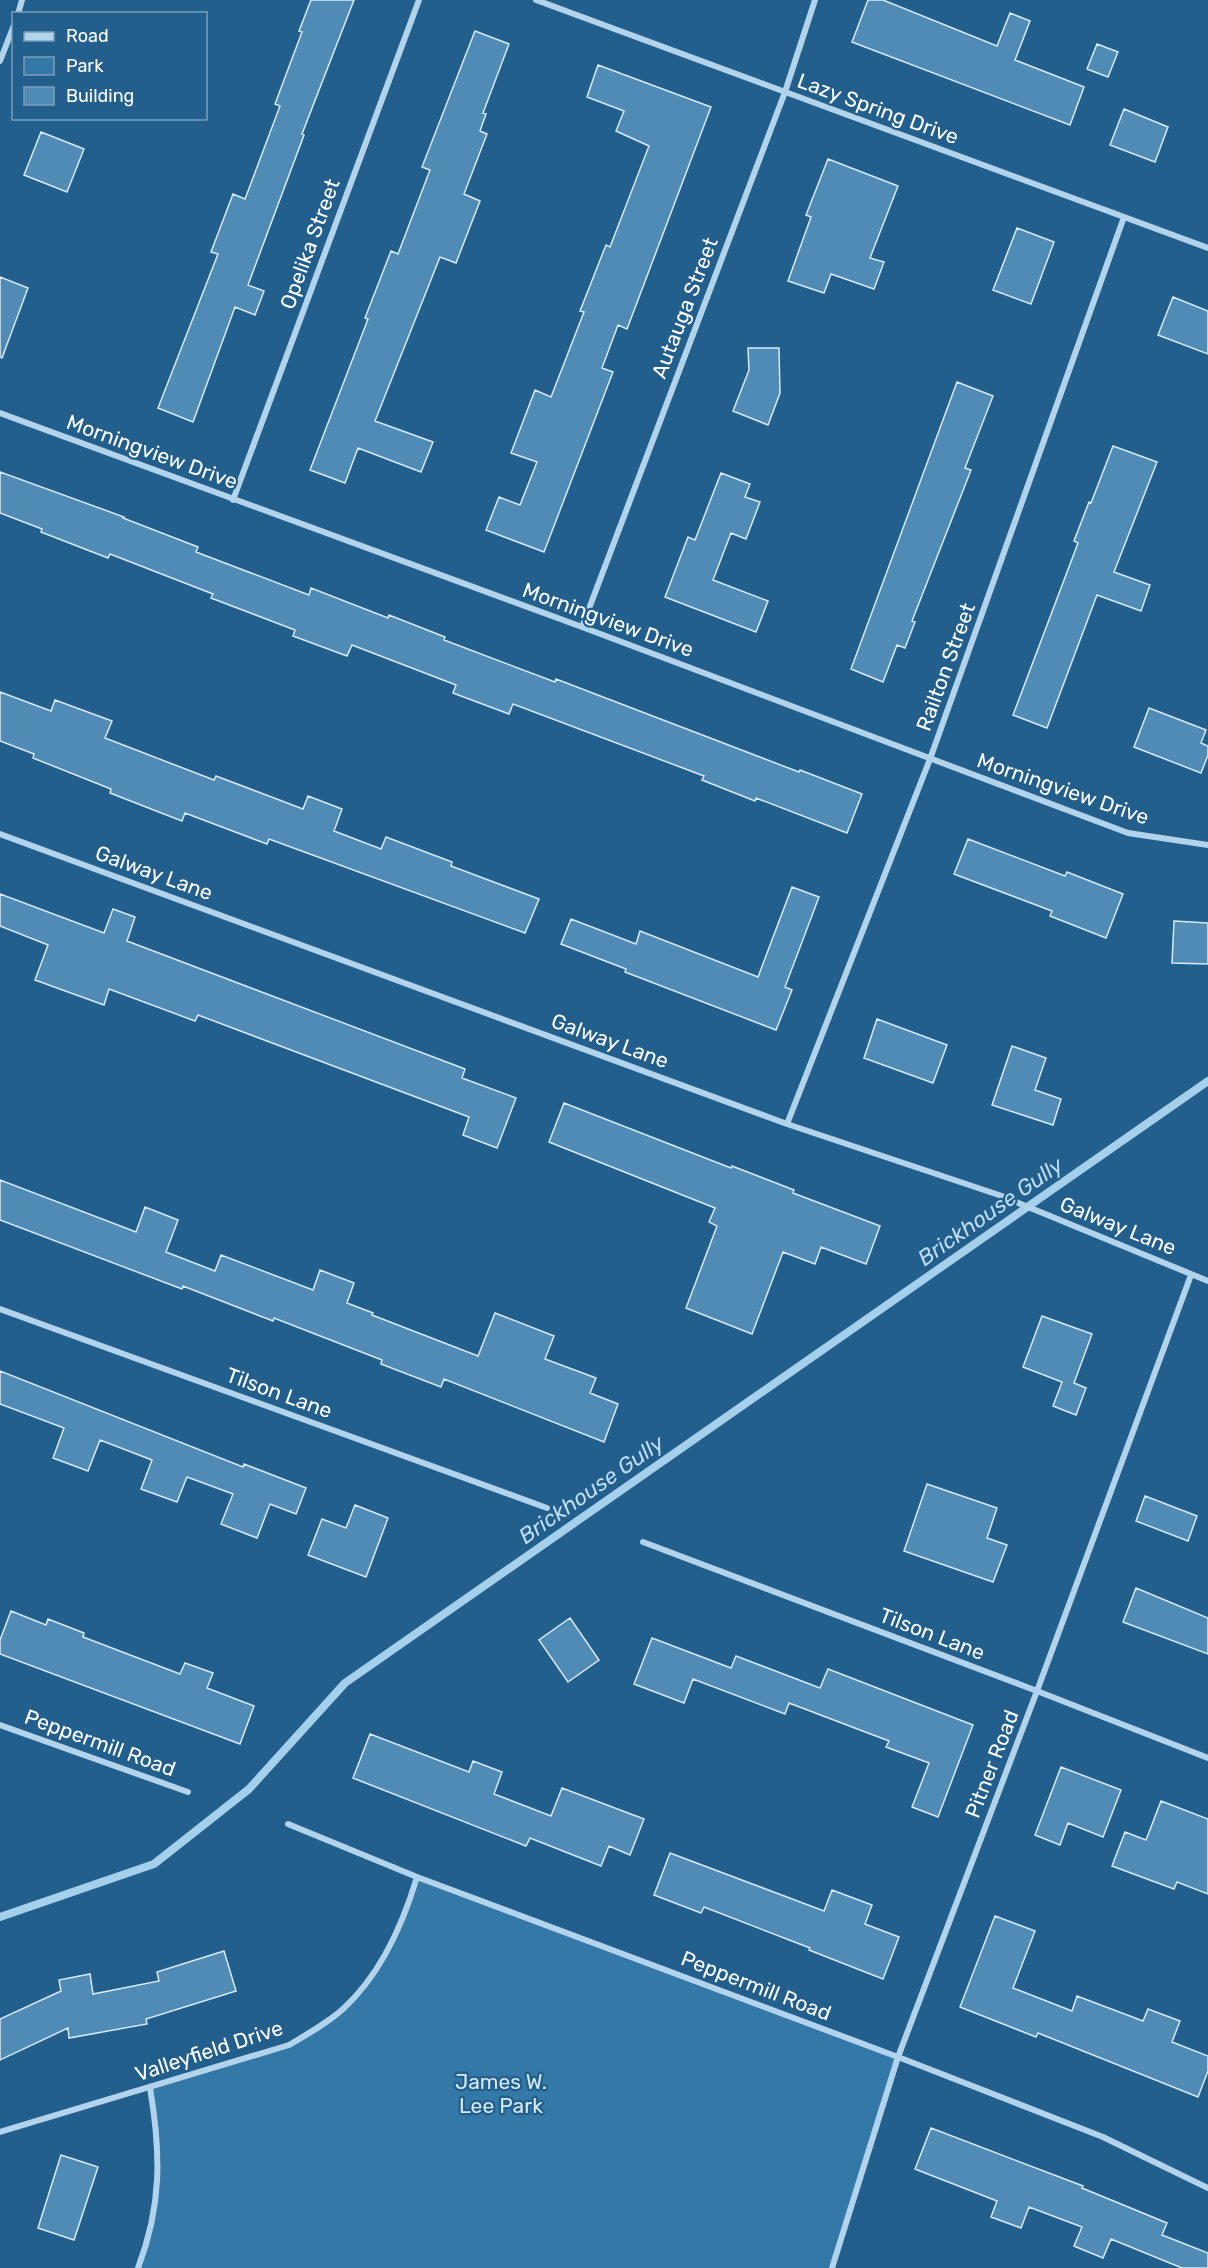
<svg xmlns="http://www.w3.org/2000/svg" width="1208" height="2268" viewBox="0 0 1208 2268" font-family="Rubik,sans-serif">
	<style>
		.green { fill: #3478a7 }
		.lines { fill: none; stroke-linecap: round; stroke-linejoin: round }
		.stream { stroke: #a5d0ec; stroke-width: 8 }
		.building { fill: #508bb5; stroke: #d6eaf8; stroke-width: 1.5 }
		.minor { stroke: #b1d3eb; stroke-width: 6 }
		.labels { text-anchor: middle; stroke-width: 4.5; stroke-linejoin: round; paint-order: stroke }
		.street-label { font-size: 21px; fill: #fff; stroke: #235f8c }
		.park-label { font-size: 21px; fill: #d6eaf8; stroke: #235f8c }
		.water-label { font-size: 22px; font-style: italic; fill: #bdddf2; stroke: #235f8c }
	</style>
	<rect width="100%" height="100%" fill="#235f8c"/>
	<path class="green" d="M 417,1877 L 898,2057 L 832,2268 L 138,2268 L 143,2254 L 159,2173 L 150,2088 L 289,2045 L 320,2027 L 365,1984 L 383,1956 Z"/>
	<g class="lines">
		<path class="stream" d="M 0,1917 L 154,1864 L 249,1789 L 345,1683 L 1208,1081"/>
	</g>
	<path class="building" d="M 311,0 L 354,0 L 302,134 L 304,135 L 248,285 L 264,291 L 255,315 L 235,307 L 193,422 L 158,408 L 218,254 L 211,252 L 233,194 L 245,199 L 280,106 L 275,104 L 302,32 L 299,31 Z
		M 868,0 L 883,0 L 997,46 L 1010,13 L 1030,21 L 1015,60 L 1084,87 L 1070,125 L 852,42 Z
		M 475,31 L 509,44 L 483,113 L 486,114 L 480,131 L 487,134 L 464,194 L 480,201 L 456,263 L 440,257 L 375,421 L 433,442 L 421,472 L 358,448 L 345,483 L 310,470 L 368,319 L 365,318 L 391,251 L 398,254 L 430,170 L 422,167 Z
		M 1097,44 L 1118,52 L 1108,77 L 1087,69 Z
		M 598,65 L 711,107 L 627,329 L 618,325 L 602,368 L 613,372 L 544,552 L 486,530 L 499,497 L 520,505 L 537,462 L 511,453 L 535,390 L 551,397 L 584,312 L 580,311 L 606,245 L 610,247 L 649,146 L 616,131 L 624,111 L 587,97 Z
		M 1124,109 L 1168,127 L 1155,162 L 1110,145 Z
		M 41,132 L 84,149 L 67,192 L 24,175 Z
		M 828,159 L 898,186 L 870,258 L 884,262 L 874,289 L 831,274 L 824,293 L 788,281 L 811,217 L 806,215 Z
		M 1017,228 L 1054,242 L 1031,304 L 993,290 Z
		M 0,277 L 28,288 L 2,358 L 0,357 Z
		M 1173,297 L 1208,311 L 1208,354 L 1158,335 Z
		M 748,348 L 779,348 L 780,393 L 768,425 L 733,411 L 749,370 Z
		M 957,382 L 993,396 L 965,468 L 971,470 L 912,621 L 915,622 L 905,648 L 897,645 L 883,682 L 851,669 Z
		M 1113,446 L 1157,462 L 1114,572 L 1150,585 L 1141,611 L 1097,595 L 1047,728 L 1013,715 L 1078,543 L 1074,541 L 1089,502 L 1091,503 Z
		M 0,472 L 124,517 L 123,518 L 198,547 L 196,552 L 309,595 L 311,588 L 388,618 L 389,615 L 445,637 L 444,640 L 555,682 L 556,679 L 799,772 L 800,770 L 862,794 L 847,833 L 756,798 L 755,801 L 702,780 L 704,776 L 513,704 L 509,714 L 453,693 L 456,685 L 352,645 L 347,656 L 293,636 L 295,630 L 211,598 L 213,594 L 110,554 L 108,558 L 41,532 L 42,529 L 0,513 Z
		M 721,473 L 750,484 L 745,497 L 760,502 L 746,539 L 731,533 L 713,580 L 768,601 L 756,632 L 665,597 L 688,537 L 695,540 Z
		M 0,692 L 51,711 L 55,700 L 112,721 L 105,738 L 214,780 L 216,776 L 303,809 L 308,796 L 342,809 L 334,831 L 381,849 L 386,837 L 452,862 L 451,866 L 539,899 L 525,933 L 269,839 L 267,844 L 185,813 L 182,821 L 110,793 L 111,789 L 33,758 L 34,754 L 0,741 Z
		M 1149,708 L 1206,730 L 1201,743 L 1208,746 L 1208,755 L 1201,773 L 1134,747 Z
		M 968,839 L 1065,876 L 1067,872 L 1123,894 L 1106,938 L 1050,916 L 1052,911 L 954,874 Z
		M 792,887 L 819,897 L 785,987 L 792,990 L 776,1030 L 625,972 L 626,969 L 561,944 L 571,919 L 636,944 L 640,931 L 758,977 Z
		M 0,894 L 104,933 L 113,909 L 135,917 L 127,941 L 465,1069 L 462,1078 L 516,1098 L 497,1148 L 463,1135 L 469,1117 L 198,1015 L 195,1021 L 109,989 L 104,1005 L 35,980 L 48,945 L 0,926 Z
		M 1174,921 L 1208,923 L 1208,964 L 1172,963 Z
		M 877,1019 L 947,1045 L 933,1083 L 864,1058 Z
		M 1012,1046 L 1046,1058 L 1035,1090 L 1061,1099 L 1053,1125 L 992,1105 Z
		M 564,1103 L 731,1168 L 732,1166 L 794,1190 L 793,1193 L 880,1226 L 866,1264 L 821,1247 L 815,1264 L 783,1252 L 752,1334 L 686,1308 L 717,1226 L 709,1222 L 715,1208 L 549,1142 Z
		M 0,1180 L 136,1232 L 145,1207 L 178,1220 L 166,1252 L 215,1271 L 221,1255 L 313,1290 L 320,1270 L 354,1283 L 347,1303 L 373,1313 L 372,1315 L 478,1356 L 495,1313 L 554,1336 L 545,1359 L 596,1378 L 590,1393 L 618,1404 L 604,1442 L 444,1379 L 441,1387 L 381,1364 L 382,1360 L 274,1318 L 273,1321 L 183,1286 L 182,1289 L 0,1220 Z
		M 1042,1316 L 1092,1334 L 1074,1383 L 1086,1388 L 1076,1415 L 1053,1406 L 1062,1382 L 1023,1367 Z
		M 0,1371 L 243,1467 L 244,1464 L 306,1488 L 296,1514 L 270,1504 L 257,1538 L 221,1524 L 233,1494 L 187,1477 L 177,1502 L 141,1489 L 152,1460 L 100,1440 L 88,1471 L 53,1458 L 64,1428 L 0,1404 Z
		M 927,1484 L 997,1508 L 987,1538 L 1007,1545 L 993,1582 L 904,1551 Z
		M 1145,1496 L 1197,1516 L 1188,1541 L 1136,1521 Z
		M 355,1505 L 388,1518 L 366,1577 L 308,1555 L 322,1519 L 346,1528 Z
		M 1136,1588 L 1208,1618 L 1208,1654 L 1123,1622 Z
		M 11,1611 L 46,1625 L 48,1619 L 84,1633 L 83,1637 L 180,1674 L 185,1663 L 213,1673 L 207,1688 L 254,1706 L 240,1744 L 0,1654 L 0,1640 Z
		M 570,1618 L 599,1660 L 568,1682 L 539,1640 Z
		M 652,1638 L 731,1668 L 736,1656 L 820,1688 L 828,1669 L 973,1725 L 938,1817 L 912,1807 L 929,1763 L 886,1747 L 889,1741 L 789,1703 L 785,1714 L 693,1679 L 684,1703 L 634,1684 Z
		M 370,1734 L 469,1772 L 473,1761 L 502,1772 L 494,1794 L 551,1816 L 562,1788 L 644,1819 L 630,1855 L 609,1846 L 601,1866 L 530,1838 L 526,1846 L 353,1778 Z
		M 1061,1767 L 1121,1790 L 1103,1837 L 1068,1823 L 1060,1845 L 1035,1835 Z
		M 1161,1801 L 1208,1819 L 1208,1894 L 1177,1882 L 1174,1889 L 1112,1866 L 1125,1832 L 1146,1840 Z
		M 670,1853 L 824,1911 L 832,1890 L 872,1905 L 865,1924 L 899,1937 L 883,1979 L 809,1950 L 810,1948 L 704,1907 L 701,1913 L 654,1895 Z
		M 995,1916 L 1035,1931 L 1013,1988 L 1072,2011 L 1077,1996 L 1143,2021 L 1148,2009 L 1180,2021 L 1172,2042 L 1208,2056 L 1208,2071 L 1198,2097 L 1038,2033 L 1036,2037 L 960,2007 Z
		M 224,1951 L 236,1991 L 146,2019 L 147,2024 L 69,2038 L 68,2028 L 0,2060 L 0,2019 L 61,1991 L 59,1980 L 90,1974 L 93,1994 L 159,1981 L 157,1972 Z
		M 931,2128 L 1083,2186 L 1082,2188 L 1167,2223 L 1162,2235 L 1208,2253 L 1208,2268 L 1182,2268 L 1111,2239 L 1103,2258 L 1074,2246 L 1082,2227 L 1029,2207 L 1021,2228 L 991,2217 L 997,2201 L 915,2169 Z
		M 61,2155 L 98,2167 L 74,2240 L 38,2228 Z"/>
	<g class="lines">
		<path class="minor" d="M 536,0 L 1208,248
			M 18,14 L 22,0
			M 0,61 L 14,25
			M 0,413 L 582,627 L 1128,833 L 1208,845
			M 233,500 L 419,0
			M 582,627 L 785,92 L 815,0
			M 0,834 L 787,1124 L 999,1195 L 1208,1281
			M 787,1124 L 930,759 L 1124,217
			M 0,1309 L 547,1508
			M 643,1542 L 1037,1691 L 1208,1758
			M 0,1725 L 188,1792
			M 288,1824 L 417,1877 L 898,2057 L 1103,2137 L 1208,2188
			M 0,2132 L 289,2045 C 308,2034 327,2023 343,2009 C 380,1975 403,1924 417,1877
			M 138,2268 C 162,2205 161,2153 150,2088
			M 832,2268 L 898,2057 L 1037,1691 L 1191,1275"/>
	</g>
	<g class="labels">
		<g class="street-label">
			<text transform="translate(878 109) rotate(20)" y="7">Lazy Spring Drive</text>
			<text transform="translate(310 244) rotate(-70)" y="7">Opelika Street</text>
			<text transform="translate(685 308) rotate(-69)" y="7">Autauga Street</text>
			<text transform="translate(152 452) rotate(20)" y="7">Morningview Drive</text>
			<text transform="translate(608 620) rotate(20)" y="7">Morningview Drive</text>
			<text transform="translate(946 667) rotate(-70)" y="7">Railton Street</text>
			<text transform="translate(1063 789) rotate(19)" y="7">Morningview Drive</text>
			<text transform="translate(154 873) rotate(20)" y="7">Galway Lane</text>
			<text transform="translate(610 1041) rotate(20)" y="7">Galway Lane</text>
			<text transform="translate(1118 1226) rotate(22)" y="7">Galway Lane</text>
			<text transform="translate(279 1393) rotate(20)" y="7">Tilson Lane</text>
			<text transform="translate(932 1634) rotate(21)" y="7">Tilson Lane</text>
			<text transform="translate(100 1743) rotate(20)" y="7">Peppermill Road</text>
			<text transform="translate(992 1764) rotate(-69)" y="7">Pitner Road</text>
			<text transform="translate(756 1986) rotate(21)" y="7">Peppermill Road</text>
			<text transform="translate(209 2051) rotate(-18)" y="7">Valleyfield Drive</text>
		</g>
		<g class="park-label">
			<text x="501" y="2089">James W.<tspan x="501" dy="24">Lee Park</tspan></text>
		</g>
		<g class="water-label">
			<text transform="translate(990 1211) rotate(-35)" y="8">Brickhouse Gully</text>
			<text transform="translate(591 1489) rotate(-35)" y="8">Brickhouse Gully</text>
		</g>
	</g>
	<rect x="12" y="12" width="195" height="108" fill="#235f8c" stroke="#7b9fba" stroke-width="1.5"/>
	<rect x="24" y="32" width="30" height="9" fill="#b1d3eb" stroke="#7b9fba" stroke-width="1.5"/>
	<text x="66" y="42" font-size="18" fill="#ffffff">Road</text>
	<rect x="24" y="57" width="30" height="18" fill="#3478a7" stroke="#7b9fba" stroke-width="1.5"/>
	<text x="66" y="72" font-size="18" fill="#ffffff">Park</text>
	<rect x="24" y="87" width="30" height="18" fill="#508bb5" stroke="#7b9fba" stroke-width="1.5"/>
	<text x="66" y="102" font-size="18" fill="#ffffff">Building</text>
</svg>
